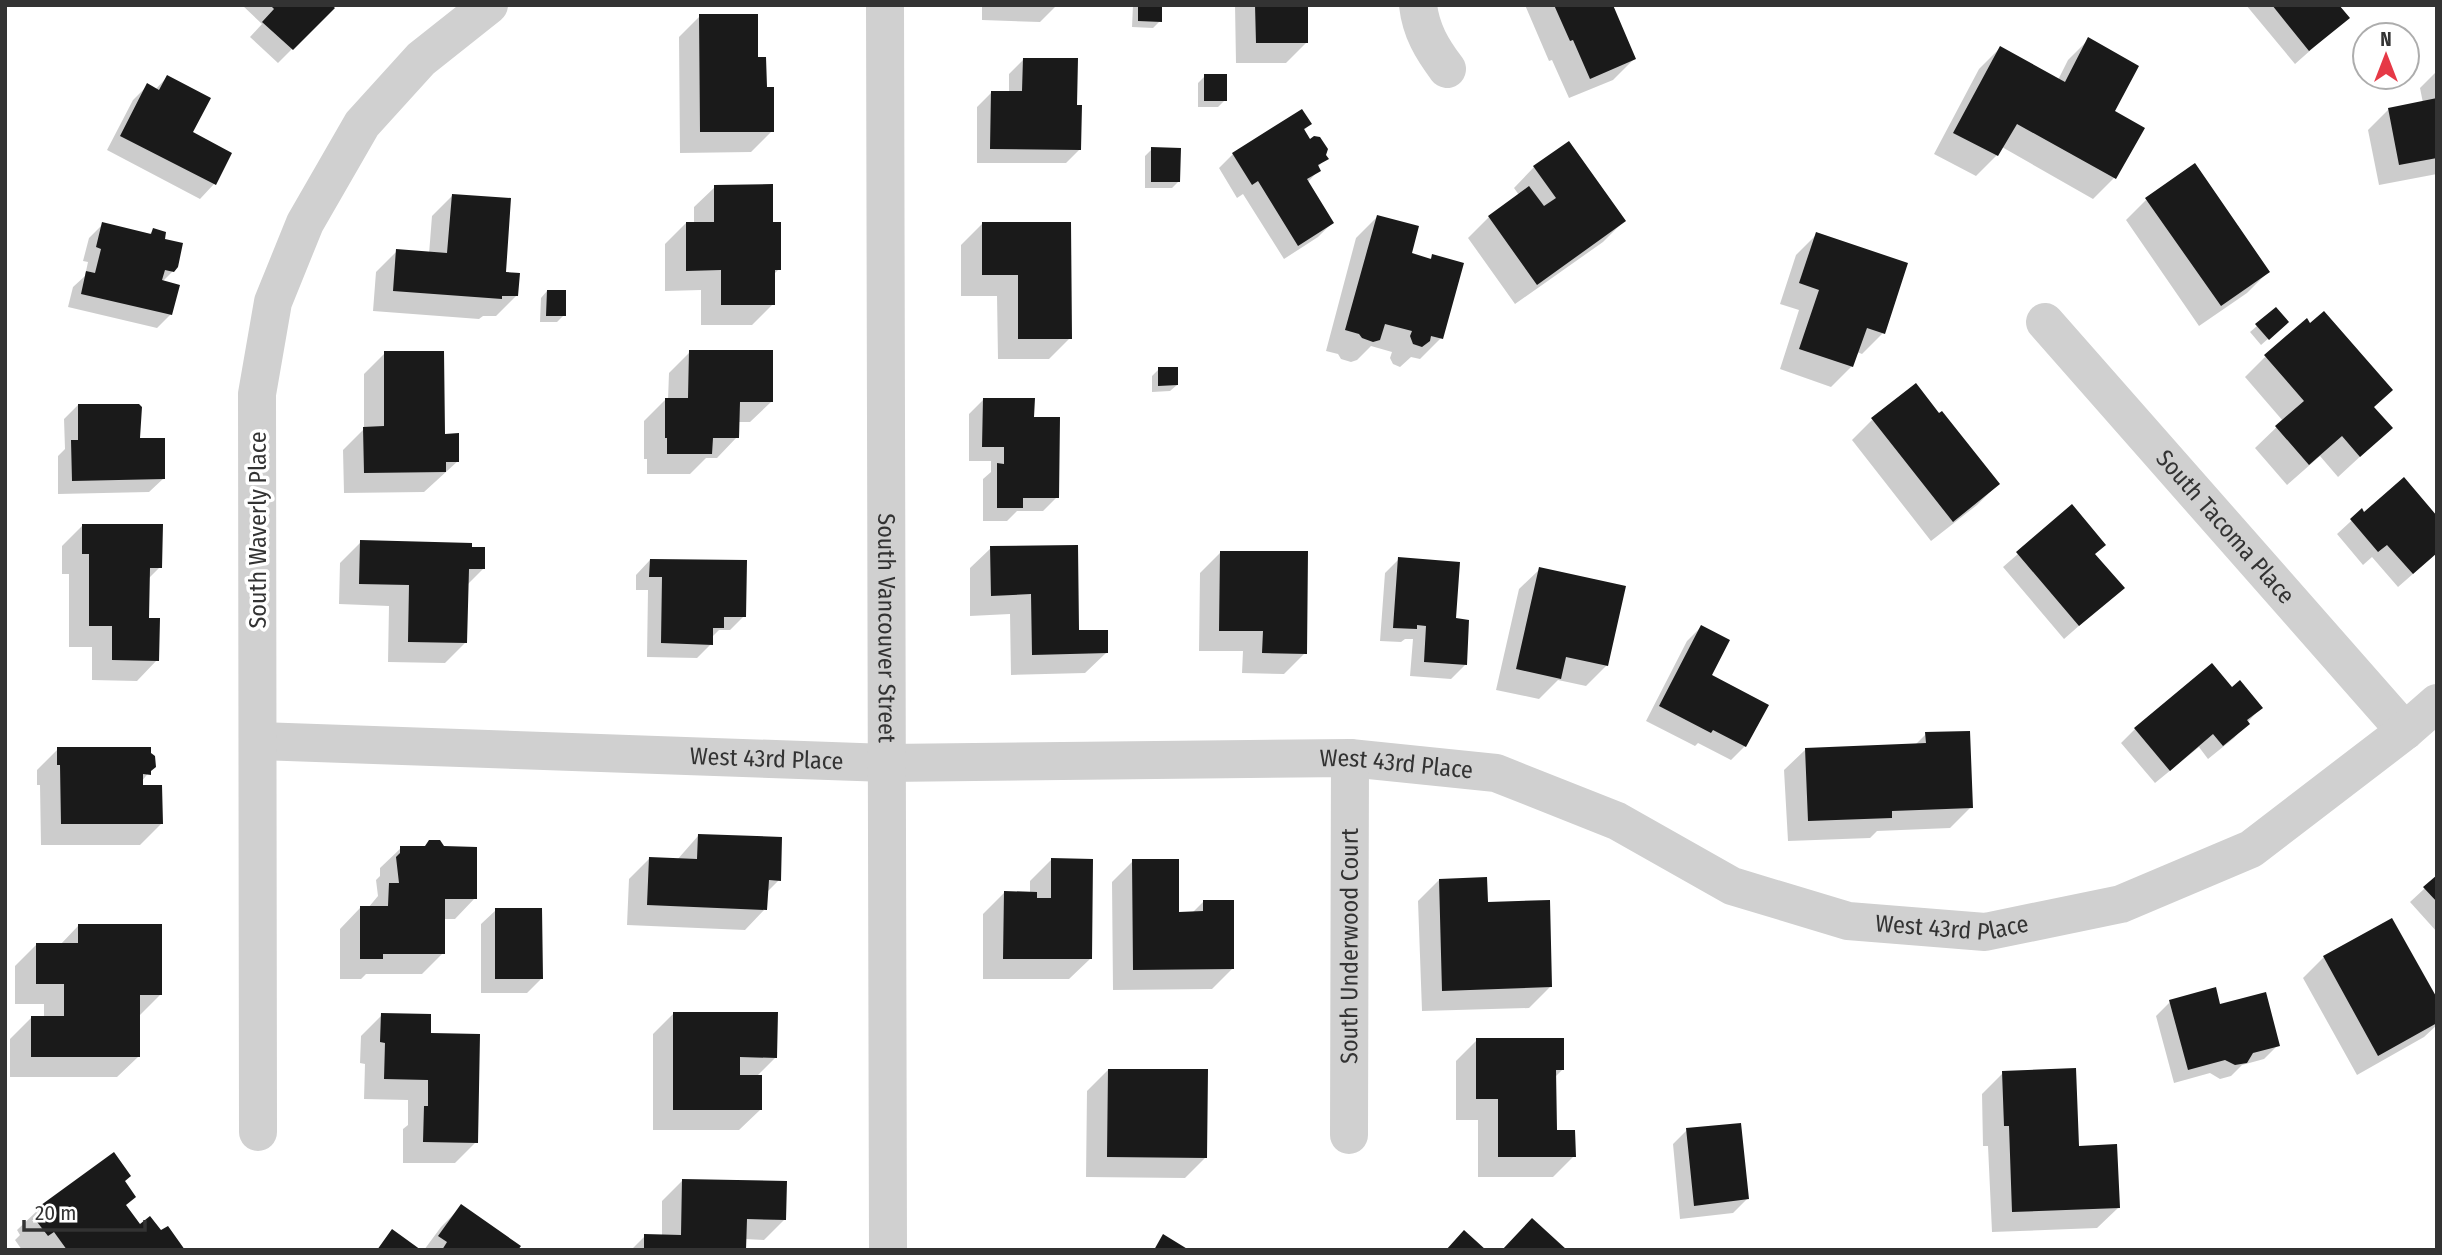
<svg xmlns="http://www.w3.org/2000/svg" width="2442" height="1255" viewBox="0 0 2442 1255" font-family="'Fira Sans Condensed',sans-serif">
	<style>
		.shadow { fill: #0003 }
		.building { fill: #1a1a1a }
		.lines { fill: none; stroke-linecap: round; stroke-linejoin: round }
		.minor { stroke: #d0d0d0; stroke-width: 38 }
		.tertiary { stroke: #d0d0d0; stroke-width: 38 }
		.labels { text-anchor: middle; stroke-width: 7; stroke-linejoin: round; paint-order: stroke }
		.street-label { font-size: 24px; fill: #333; stroke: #fff }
	</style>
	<rect width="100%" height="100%" fill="#fff"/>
	<path class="shadow" d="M 242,5 L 330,5 L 333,8 L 278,63 L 250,37 L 262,24 Z
		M 982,5 L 1057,5 L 1040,22 L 982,20 Z
		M 1133,5 L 1160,5 L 1160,21 L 1153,28 L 1132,27 Z
		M 1235,5 L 1306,5 L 1307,42 L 1286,63 L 1236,63 Z
		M 1525,5 L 1612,5 L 1634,59 L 1613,80 L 1569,98 L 1552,60 L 1549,61 Z
		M 2246,5 L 2337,5 L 2347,18 L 2295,64 Z
		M 700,16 L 757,59 L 772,131 L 751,152 L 680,153 L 679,37 Z
		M 2089,39 L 2112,112 L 2142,129 L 2114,178 L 2093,199 L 2002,147 L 1997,155 L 1976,176 L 1934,154 L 1979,69 L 2000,48 L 2058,80 L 2068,60 Z
		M 1023,60 L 1075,107 L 1080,149 L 1066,163 L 977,163 L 977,107 L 991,93 L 1009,93 L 1009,74 Z
		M 2437,71 L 2437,174 L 2379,185 L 2368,130 L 2389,109 L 2423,103 L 2420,88 Z
		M 1205,76 L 1225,100 L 1218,107 L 1198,107 L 1198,83 Z
		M 167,77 L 191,133 L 230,154 L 214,184 L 200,199 L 107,150 L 133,100 L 147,86 L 155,90 Z
		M 1310,124 L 1303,131 L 1326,158 L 1317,168 L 1319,170 L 1307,183 L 1332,223 L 1318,237 L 1284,259 L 1243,194 L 1237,198 L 1219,168 L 1233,154 Z
		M 1152,149 L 1179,181 L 1172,188 L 1145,188 L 1145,156 Z
		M 1534,167 L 1624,221 L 1603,242 L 1515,304 L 1468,238 L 1489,217 L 1519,195 L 1514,188 Z
		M 715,187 L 771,223 L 779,269 L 773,275 L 773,304 L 752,325 L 701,325 L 701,290 L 665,291 L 665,244 L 686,223 L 694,223 L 694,207 Z
		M 453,195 L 517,295 L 496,316 L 483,316 L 479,319 L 373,311 L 376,272 L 397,251 L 429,254 L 432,216 Z
		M 2146,200 L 2268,272 L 2247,293 L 2199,326 L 2126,220 Z
		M 1377,217 L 1409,254 L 1429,260 L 1433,256 L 1441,338 L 1420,359 L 1411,357 L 1400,367 L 1393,364 L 1390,358 L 1392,352 L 1371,346 L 1357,360 L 1351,362 L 1341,359 L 1338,354 L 1326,351 L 1356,238 Z
		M 103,224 L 149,235 L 153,230 L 163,240 L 173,271 L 162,282 L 171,314 L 157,328 L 68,307 L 73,287 L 85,276 L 88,262 L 83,261 L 89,238 Z
		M 982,224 L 1070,338 L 1049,359 L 998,359 L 997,296 L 961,296 L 961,245 Z
		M 1817,234 L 1883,333 L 1862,354 L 1857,352 L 1852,366 L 1831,387 L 1780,369 L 1799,310 L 1780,304 L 1796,255 Z
		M 547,291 L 564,315 L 557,322 L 540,322 L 541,298 Z
		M 2287,322 L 2261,345 L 2250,332 L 2257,326 Z
		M 690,352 L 771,402 L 750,422 L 738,422 L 737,437 L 717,458 L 706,458 L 690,474 L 647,474 L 647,459 L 644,459 L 644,421 L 665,400 L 668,400 L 669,373 Z
		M 385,353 L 458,461 L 424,492 L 344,493 L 343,450 L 364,429 L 364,374 Z
		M 2265,357 L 2373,408 L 2391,428 L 2338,477 L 2320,456 L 2287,485 L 2255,448 L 2283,421 L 2245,377 Z
		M 1159,369 L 1177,385 L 1170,391 L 1152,392 L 1152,376 Z
		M 983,400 L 1033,419 L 1057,497 L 1043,511 L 1017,511 L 1007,521 L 983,521 L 983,479 L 991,472 L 991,461 L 969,461 L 969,414 Z
		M 78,405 L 138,440 L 164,478 L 149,492 L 58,494 L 58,456 L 65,449 L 64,419 Z
		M 1872,420 L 1998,484 L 1977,505 L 1931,541 L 1852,440 Z
		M 2072,507 L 2094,555 L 2122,588 L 2064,639 L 2003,567 Z
		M 2362,511 L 2364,514 L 2437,519 L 2437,553 L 2398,587 L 2372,557 L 2363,565 L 2337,534 Z
		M 83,525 L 160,567 L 148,579 L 148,620 L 157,660 L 137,681 L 92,680 L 92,647 L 69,647 L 69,574 L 62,574 L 62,546 Z
		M 361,542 L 483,569 L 467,585 L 466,642 L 445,663 L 388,662 L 389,606 L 339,604 L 340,563 Z
		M 991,548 L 1077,632 L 1106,653 L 1085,673 L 1011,675 L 1010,614 L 970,616 L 970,568 Z
		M 1221,552 L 1305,653 L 1284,674 L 1242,673 L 1243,651 L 1199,651 L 1200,573 Z
		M 1399,559 L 1454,620 L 1465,665 L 1451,679 L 1410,676 L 1413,639 L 1405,639 L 1401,642 L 1380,641 L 1385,573 Z
		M 650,560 L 744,616 L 730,630 L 719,630 L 711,638 L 711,644 L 697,658 L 647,657 L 648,590 L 636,590 L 636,575 Z
		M 1540,569 L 1607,665 L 1586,686 L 1558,680 L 1539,699 L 1496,690 L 1519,589 Z
		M 1701,627 L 1710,676 L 1745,746 L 1731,760 L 1698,743 L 1695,746 L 1646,721 L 1687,641 Z
		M 2231,689 L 2261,707 L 2234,738 L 2208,759 L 2199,747 L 2155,783 L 2121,743 L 2135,729 Z
		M 1926,734 L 1971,807 L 1950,828 L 1877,831 L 1870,838 L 1788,841 L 1784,770 L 1805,750 L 1915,745 Z
		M 58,749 L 149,772 L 142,781 L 142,787 L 161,824 L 140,845 L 41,845 L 40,785 L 37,785 L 37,770 Z
		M 698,836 L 779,880 L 766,893 L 765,909 L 745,930 L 627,925 L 629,879 L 650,858 L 677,860 Z
		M 401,848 L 424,848 L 475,898 L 455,919 L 443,919 L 443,953 L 422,974 L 366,974 L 361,979 L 340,979 L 340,929 L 360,908 L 368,908 L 378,896 L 376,880 L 380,876 L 380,868 Z
		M 1051,860 L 1090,959 L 1069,979 L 983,979 L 983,914 L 1004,893 L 1030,894 L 1030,881 Z
		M 1133,861 L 1178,913 L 1192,913 L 1203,902 L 1233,968 L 1212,989 L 1113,990 L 1112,882 Z
		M 2437,877 L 2437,932 L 2410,902 Z
		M 1439,880 L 1486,903 L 1550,987 L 1529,1008 L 1422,1011 L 1418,901 Z
		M 496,910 L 541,979 L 527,993 L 481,993 L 481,924 Z
		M 2391,920 L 2437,1001 L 2437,1025 L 2424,1037 L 2357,1075 L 2303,978 L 2324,957 Z
		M 78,926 L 161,994 L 140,1015 L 138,1057 L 117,1077 L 10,1077 L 10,1039 L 31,1018 L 44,1018 L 44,1004 L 15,1004 L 15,966 L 36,945 L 60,945 Z
		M 2170,1002 L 2219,1006 L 2278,1045 L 2264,1059 L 2242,1065 L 2231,1076 L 2220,1079 L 2210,1073 L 2174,1083 L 2156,1016 Z
		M 674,1013 L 776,1057 L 756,1077 L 760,1110 L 739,1130 L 653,1130 L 653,1034 Z
		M 382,1015 L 429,1035 L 476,1142 L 455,1163 L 403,1163 L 403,1129 L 408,1125 L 408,1100 L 364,1099 L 365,1064 L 360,1063 L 361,1036 Z
		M 1477,1040 L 1563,1069 L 1554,1078 L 1555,1131 L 1574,1156 L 1553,1177 L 1478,1177 L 1478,1120 L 1456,1120 L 1456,1061 Z
		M 1108,1070 L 1206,1157 L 1185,1178 L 1086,1177 L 1087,1091 Z
		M 2003,1073 L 2077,1148 L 2118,1208 L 2097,1228 L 1992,1232 L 1988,1146 L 1983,1146 L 1982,1094 Z
		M 1687,1130 L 1747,1199 L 1733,1213 L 1680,1219 L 1673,1144 Z
		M 114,1154 L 123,1182 L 125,1206 L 139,1226 L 160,1233 L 183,1250 L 22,1250 L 15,1240 L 20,1235 L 17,1230 L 38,1210 Z
		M 683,1180 L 785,1219 L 764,1240 L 745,1239 L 744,1250 L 631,1250 L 645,1236 L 662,1236 L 662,1201 Z
		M 462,1206 L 516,1250 L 424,1250 L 441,1227 Z"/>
	<path class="building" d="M 270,5 L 332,5 L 335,8 L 293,50 L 262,22 L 274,9 Z
		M 1138,5 L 1162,5 L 1162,22 L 1138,21 Z
		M 1255,5 L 1308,5 L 1308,43 L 1256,43 Z
		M 1554,5 L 1613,5 L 1636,59 L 1590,79 L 1573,40 L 1570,41 Z
		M 2272,5 L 2339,5 L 2350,18 L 2309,51 Z
		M 699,14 L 758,14 L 758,57 L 766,57 L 767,87 L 774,87 L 774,132 L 700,132 Z
		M 2088,37 L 2139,66 L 2115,111 L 2145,128 L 2116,179 L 2017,124 L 1998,156 L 1953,133 L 2000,46 L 2065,82 Z
		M 1023,58 L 1078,58 L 1077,105 L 1082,105 L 1081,150 L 990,149 L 991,91 L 1022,91 Z
		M 1204,74 L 1227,74 L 1227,101 L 1204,101 Z
		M 167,75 L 211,98 L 193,132 L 232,153 L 216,185 L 120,136 L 147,83 L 159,90 Z
		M 2437,98 L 2437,158 L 2399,165 L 2388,108 Z
		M 1302,109 L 1312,124 L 1304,129 L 1310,139 L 1314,136 L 1320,137 L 1328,149 L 1326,155 L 1329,159 L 1318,165 L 1321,171 L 1307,179 L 1334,223 L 1298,246 L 1258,181 L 1252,185 L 1232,153 Z
		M 1569,141 L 1626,221 L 1537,285 L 1488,216 L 1529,186 L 1544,206 L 1556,198 L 1533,166 Z
		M 1151,147 L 1181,148 L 1180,182 L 1151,182 Z
		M 2195,163 L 2270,272 L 2221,306 L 2145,198 Z
		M 773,184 L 773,222 L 781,222 L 781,270 L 775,270 L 775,305 L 721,305 L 721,270 L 686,271 L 686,222 L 714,222 L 714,185 Z
		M 452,194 L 511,198 L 506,272 L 520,273 L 518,296 L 502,296 L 502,299 L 393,291 L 396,249 L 447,253 Z
		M 1377,215 L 1419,226 L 1412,253 L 1431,259 L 1432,254 L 1464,263 L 1443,339 L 1431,336 L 1430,341 L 1422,347 L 1413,344 L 1410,336 L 1412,331 L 1385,324 L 1380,340 L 1373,342 L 1362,338 L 1359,334 L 1345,330 Z
		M 102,222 L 151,234 L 153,228 L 166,232 L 165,239 L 183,243 L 178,267 L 174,272 L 165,270 L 162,280 L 180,285 L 172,315 L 81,294 L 86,271 L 95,273 L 101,249 L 96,247 Z
		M 982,222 L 1071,222 L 1072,339 L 1018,339 L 1018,275 L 982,275 Z
		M 1816,232 L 1908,263 L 1885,334 L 1867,328 L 1853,367 L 1799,349 L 1819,290 L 1799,283 Z
		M 547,290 L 566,290 L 566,316 L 546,316 Z
		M 2276,307 L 2289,322 L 2269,340 L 2255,324 Z
		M 2324,311 L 2393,390 L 2374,407 L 2393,428 L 2360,457 L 2342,436 L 2309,465 L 2275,426 L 2304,401 L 2264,355 L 2307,318 L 2310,323 Z
		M 689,350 L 773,350 L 773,402 L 740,402 L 739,438 L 713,438 L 712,454 L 667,454 L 667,438 L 665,438 L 665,398 L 688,398 Z
		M 384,351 L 444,351 L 445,434 L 459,433 L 459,462 L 446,462 L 446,472 L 364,473 L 363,427 L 384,426 Z
		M 1158,367 L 1178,367 L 1178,385 L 1158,386 Z
		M 1916,383 L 1939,413 L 1942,411 L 2000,484 L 1953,522 L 1871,418 Z
		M 983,398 L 1035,398 L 1034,417 L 1060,417 L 1059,498 L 1023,498 L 1023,508 L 997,508 L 997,463 L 1004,464 L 1004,447 L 982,447 Z
		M 78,404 L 139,404 L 142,407 L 140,438 L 165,438 L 165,479 L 72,481 L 71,440 L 78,440 Z
		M 2404,477 L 2437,516 L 2437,553 L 2413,574 L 2387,545 L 2378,552 L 2350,519 L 2362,508 L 2364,512 Z
		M 2072,504 L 2106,545 L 2095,554 L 2125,588 L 2079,626 L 2016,552 Z
		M 82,524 L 163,524 L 162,568 L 150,568 L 149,618 L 160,618 L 159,661 L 112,660 L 112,626 L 89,626 L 89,554 L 82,554 Z
		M 360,540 L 472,543 L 472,547 L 485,547 L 485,569 L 469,569 L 467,643 L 408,642 L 409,585 L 359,584 Z
		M 1078,545 L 1079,630 L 1108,630 L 1108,653 L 1032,655 L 1031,594 L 991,596 L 990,546 Z
		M 1220,551 L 1308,551 L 1307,654 L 1262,653 L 1263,631 L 1219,631 Z
		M 1398,557 L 1460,562 L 1456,618 L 1469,620 L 1467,665 L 1424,662 L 1426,626 L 1417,625 L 1417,629 L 1393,628 Z
		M 650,559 L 747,560 L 746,617 L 724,617 L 724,628 L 713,628 L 713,645 L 661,643 L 662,577 L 649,577 Z
		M 1539,567 L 1626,586 L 1608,666 L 1566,657 L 1561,679 L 1516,669 Z
		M 1701,625 L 1730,640 L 1712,675 L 1769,705 L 1746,747 L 1713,730 L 1711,733 L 1659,706 Z
		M 2212,663 L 2232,687 L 2240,680 L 2263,708 L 2247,720 L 2250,724 L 2223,746 L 2213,734 L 2170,771 L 2134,728 Z
		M 1970,731 L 1973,808 L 1892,811 L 1892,818 L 1808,821 L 1805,748 L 1926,743 L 1925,732 Z
		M 57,747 L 151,747 L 151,753 L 155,756 L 156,767 L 151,771 L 151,775 L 143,774 L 143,785 L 162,785 L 163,824 L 61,824 L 60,765 L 57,765 Z
		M 698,834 L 782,837 L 781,881 L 769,880 L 767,910 L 647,905 L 649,857 L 697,859 Z
		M 429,840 L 440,840 L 444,846 L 477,847 L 477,899 L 445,899 L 445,954 L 383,954 L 383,959 L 360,959 L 360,906 L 388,906 L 389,883 L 399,883 L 396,857 L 400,853 L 400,846 L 425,846 Z
		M 1051,858 L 1093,859 L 1092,959 L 1003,959 L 1004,891 L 1037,892 L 1037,898 L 1051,898 Z
		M 1132,859 L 1179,859 L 1179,912 L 1203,911 L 1203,900 L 1234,900 L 1234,969 L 1133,970 Z
		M 2437,875 L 2437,902 L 2423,887 Z
		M 1487,877 L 1488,902 L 1550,900 L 1552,987 L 1442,991 L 1439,879 Z
		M 495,908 L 542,908 L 543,979 L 495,979 Z
		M 2392,918 L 2437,998 L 2437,1023 L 2378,1056 L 2323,956 Z
		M 78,924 L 162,924 L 162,995 L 140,995 L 140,1057 L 31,1057 L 31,1016 L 64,1016 L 64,984 L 36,984 L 36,943 L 78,943 Z
		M 2216,987 L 2220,1004 L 2266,992 L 2280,1046 L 2253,1053 L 2247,1063 L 2235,1065 L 2225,1060 L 2188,1070 L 2169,1000 Z
		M 673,1012 L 778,1012 L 777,1058 L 740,1057 L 740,1075 L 762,1075 L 762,1110 L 673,1110 Z
		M 381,1013 L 431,1014 L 431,1033 L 480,1034 L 478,1143 L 423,1142 L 424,1106 L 428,1106 L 428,1080 L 384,1079 L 385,1043 L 380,1042 Z
		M 1476,1038 L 1564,1038 L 1564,1070 L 1556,1070 L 1557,1130 L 1575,1130 L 1576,1157 L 1498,1157 L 1498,1099 L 1476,1099 Z
		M 2076,1068 L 2079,1146 L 2117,1144 L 2120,1208 L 2012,1212 L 2009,1126 L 2004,1126 L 2002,1071 Z
		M 1108,1069 L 1208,1069 L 1207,1158 L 1107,1157 Z
		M 1741,1123 L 1749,1199 L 1694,1206 L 1686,1128 Z
		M 114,1152 L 131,1176 L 125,1181 L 136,1197 L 126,1205 L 140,1224 L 150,1216 L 161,1230 L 168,1226 L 185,1250 L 67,1250 L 54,1232 L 48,1236 L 34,1218 L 40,1214 L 37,1208 Z
		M 682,1179 L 787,1181 L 786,1220 L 747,1219 L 746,1250 L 644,1250 L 644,1234 L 681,1235 Z
		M 461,1204 L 521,1246 L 518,1250 L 442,1250 L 447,1242 L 438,1236 Z
		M 1532,1218 L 1567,1250 L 1502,1250 Z
		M 392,1229 L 421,1250 L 377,1250 Z
		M 1464,1230 L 1486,1250 L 1446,1250 Z
		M 1163,1234 L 1189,1250 L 1154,1250 Z"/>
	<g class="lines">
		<g class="minor">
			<path d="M 1418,5 C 1421,31 1432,49 1447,69"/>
			<path id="s1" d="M 2045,322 L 2405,731"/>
			<path id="s2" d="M 259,741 L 887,763 L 1350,758 L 1496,773 L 1617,821 L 1732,886 L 1848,921 L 1985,932 L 2121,904 L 2251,849 L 2405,731 L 2437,703"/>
			<path d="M 258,1132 L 257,394 L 273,302 L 305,223 L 362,124 L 421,59 L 489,5"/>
			<path id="s3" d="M 1349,1135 L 1350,758"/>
		</g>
		<path class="tertiary" id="s4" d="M 885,5 L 888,1250"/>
	</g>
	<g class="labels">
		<g class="street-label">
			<text dy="8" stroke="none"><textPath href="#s1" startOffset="273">South Tacoma Place</textPath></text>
			<text transform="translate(258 530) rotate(-90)" y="8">South Waverly Place</text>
			<text dy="8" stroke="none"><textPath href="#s4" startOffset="623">South Vancouver Street</textPath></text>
			<text dy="8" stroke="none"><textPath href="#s2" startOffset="508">West 43rd Place</textPath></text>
			<text dy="8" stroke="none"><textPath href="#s2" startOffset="1138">West 43rd Place</textPath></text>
			<text dy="8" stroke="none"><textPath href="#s2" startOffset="1726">West 43rd Place</textPath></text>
			<text dy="8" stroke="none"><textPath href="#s3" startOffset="189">South Underwood Court</textPath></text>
		</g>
	</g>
	<rect width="2442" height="1255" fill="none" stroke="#333333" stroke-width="14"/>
	<g transform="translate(2386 56)"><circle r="33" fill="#ffffff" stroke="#adadad" stroke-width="2"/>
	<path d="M0-5L12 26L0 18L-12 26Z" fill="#e63946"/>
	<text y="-10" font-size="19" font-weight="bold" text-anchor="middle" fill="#333333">N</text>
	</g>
	<path d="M24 1220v10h121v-10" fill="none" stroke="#333333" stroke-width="3.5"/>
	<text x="35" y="1220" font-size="21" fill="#333333" stroke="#ffffff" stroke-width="5" paint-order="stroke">20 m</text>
</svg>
